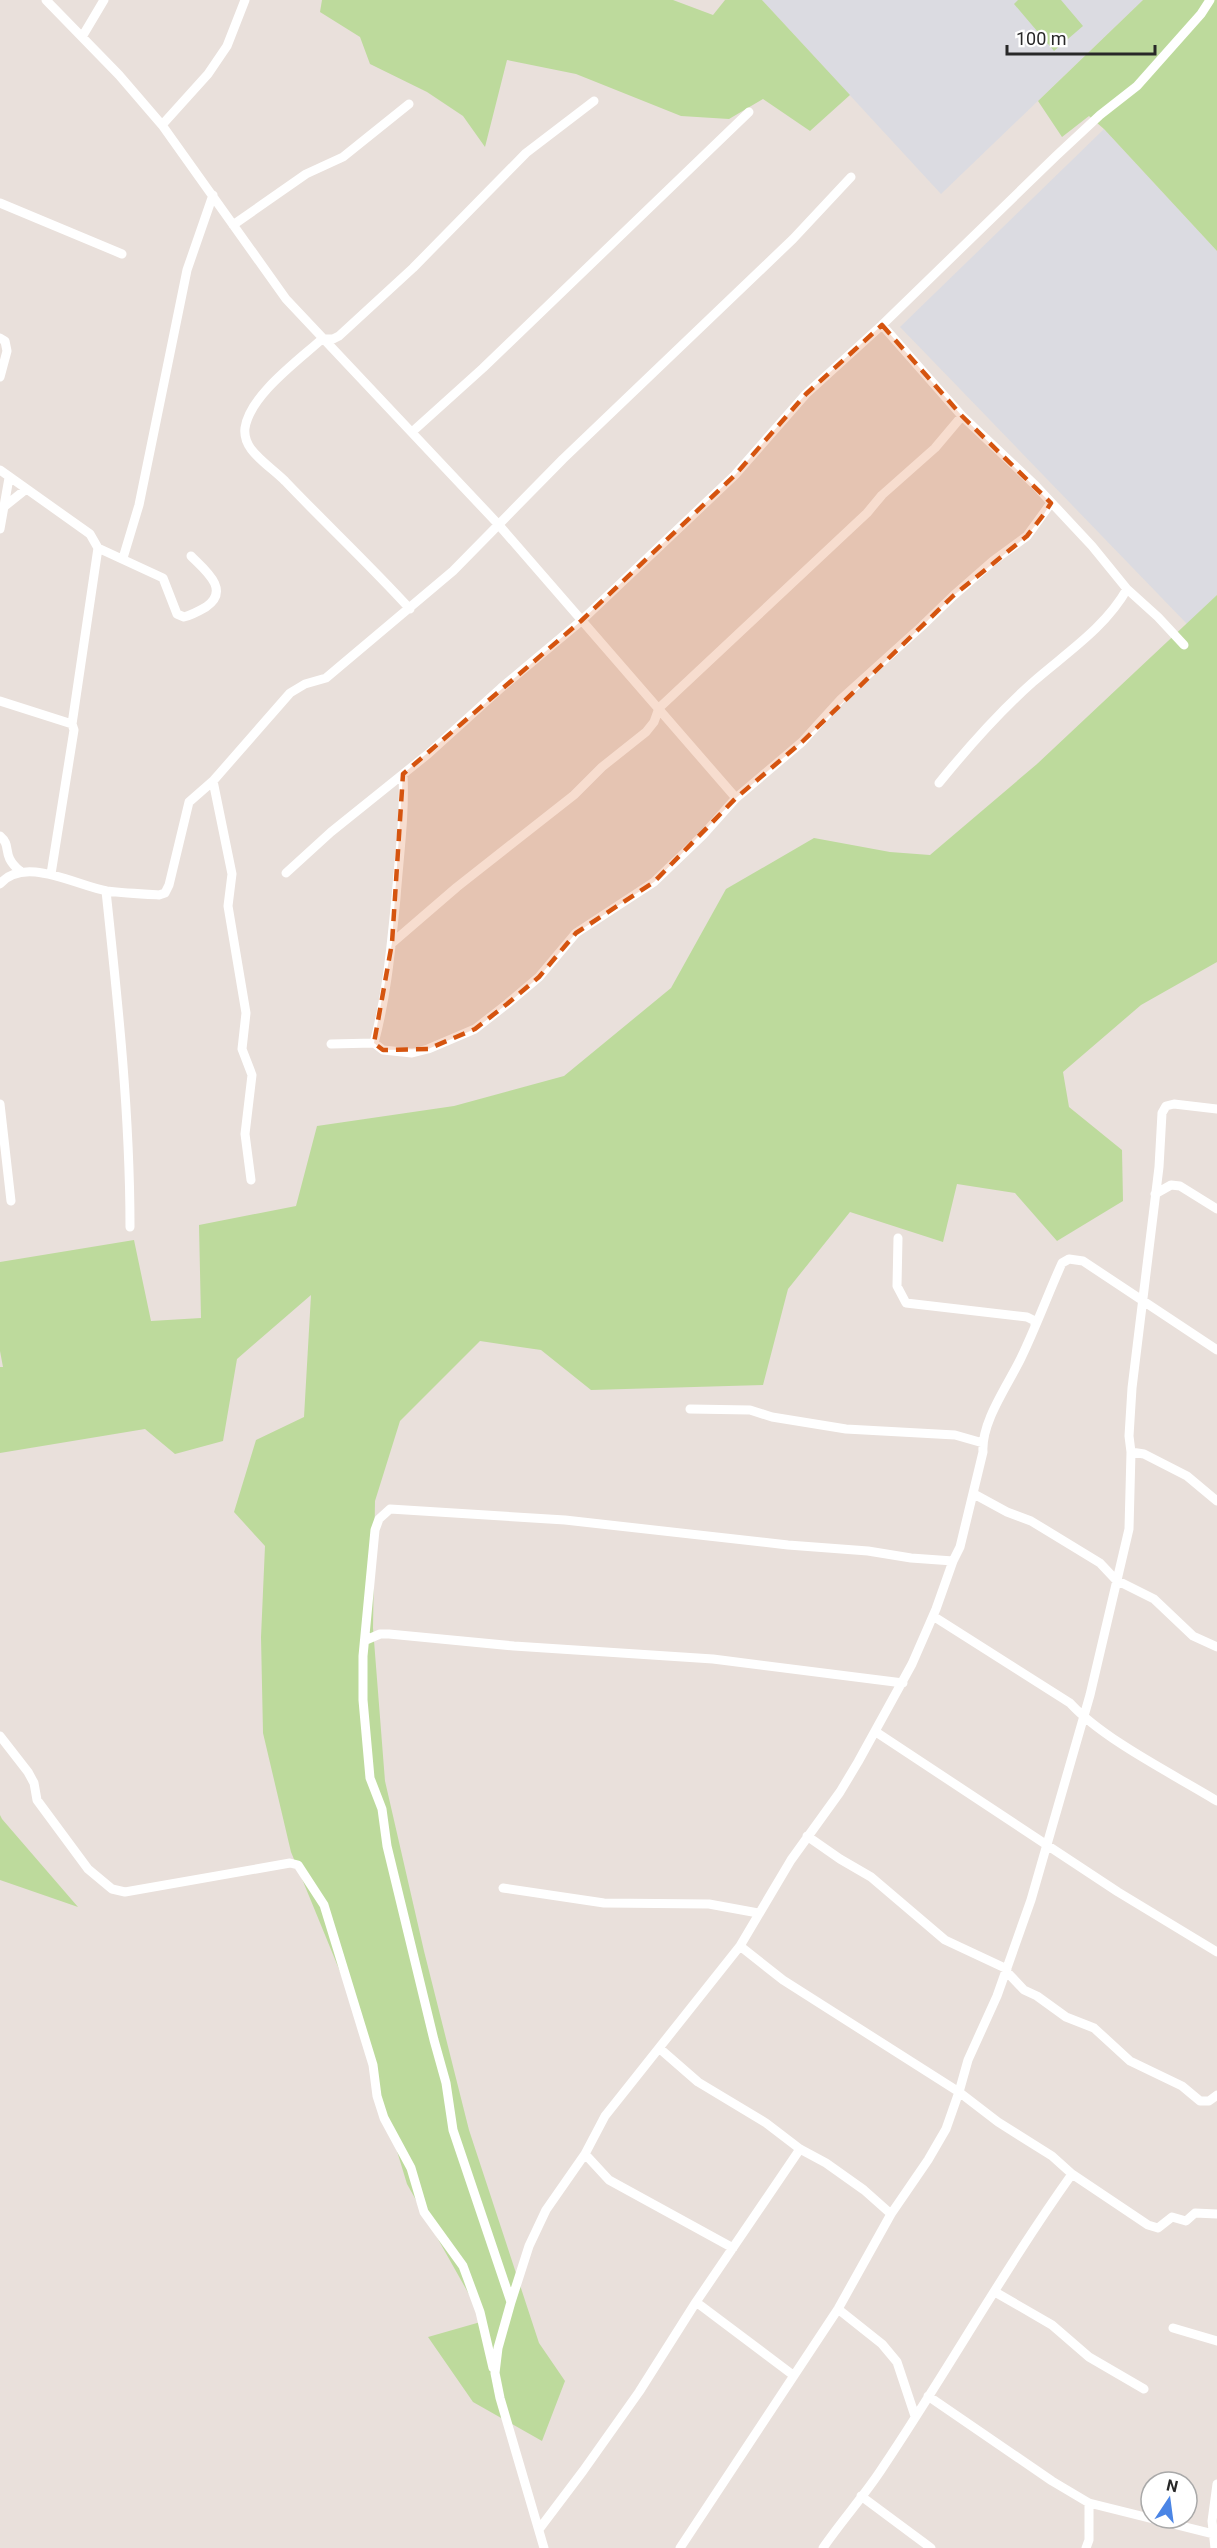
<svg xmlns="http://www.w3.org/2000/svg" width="1217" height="2548" viewBox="0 0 1217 2548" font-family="Roboto,sans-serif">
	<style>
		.industrial { fill: #dbdbe1 }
		.green { fill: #bdda9c }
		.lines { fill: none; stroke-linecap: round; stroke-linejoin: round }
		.street { stroke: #fff; stroke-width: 9 }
		.marked { fill: #d5540f; fill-opacity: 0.2; stroke: #d5540f; stroke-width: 4.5; stroke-dasharray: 12 8; stroke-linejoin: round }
	</style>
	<rect width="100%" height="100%" fill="#e9e0db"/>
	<path class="industrial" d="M 762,0 L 1143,0 L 941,194 Z
		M 1104,129 L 1217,251 L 1217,595 L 1187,624 L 900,327 Z"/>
	<path class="green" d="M 322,0 L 673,0 L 713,15 L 725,0 L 762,0 L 850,95 L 810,131 L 763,99 L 729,119 L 681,116 L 576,74 L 507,60 L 485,147 L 463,116 L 427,92 L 370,64 L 360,37 L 320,12 Z
		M 1018,0 L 1061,0 L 1083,26 L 1054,51 L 1014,4 Z
		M 1143,0 L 1217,0 L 1217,251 L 1104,129 L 1089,116 L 1062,137 L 1038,101 Z
		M 1217,595 L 1217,962 L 1141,1005 L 1063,1072 L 1069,1107 L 1122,1150 L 1123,1201 L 1057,1241 L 1015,1193 L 957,1184 L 943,1242 L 850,1212 L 788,1289 L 763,1385 L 591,1390 L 541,1350 L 480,1341 L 400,1421 L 375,1501 L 373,1628 L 385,1781 L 424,1951 L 469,2130 L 539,2343 L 565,2381 L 542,2441 L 473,2402 L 428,2337 L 484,2321 L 407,2184 L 350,1996 L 291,1852 L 263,1733 L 261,1637 L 265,1546 L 234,1512 L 256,1440 L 304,1417 L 311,1295 L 237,1359 L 223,1441 L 175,1454 L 145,1429 L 0,1453 L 0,1367 L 3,1367 L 0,1351 L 0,1262 L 134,1240 L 151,1321 L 201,1318 L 199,1225 L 296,1206 L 317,1126 L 454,1106 L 564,1076 L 671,988 L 726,889 L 814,838 L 890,852 L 930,855 L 1037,764 Z
		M 0,1815 L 2,1819 L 78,1907 L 0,1880 Z"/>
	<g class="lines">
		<path class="street" d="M 46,0 L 119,75 L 162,125 L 286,299 L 498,524 L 736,798
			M 82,37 L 104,0
			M 162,125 L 208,74 L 227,46 L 245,0
			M 0,203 L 122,254
			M 233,225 L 306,174 L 343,157 L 409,104
			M 882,325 L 962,416 L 1035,485 L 1092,546 L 1127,589 L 1158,617 L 1184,645
			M 0,338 L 5,341 L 7,351 L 0,377
			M 412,432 L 483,368 L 749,112
			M 0,470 L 90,534 L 98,548 L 163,578 L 177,614 L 184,617 C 192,615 199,611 206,607 C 231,590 205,570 191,556
			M 5,506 L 25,490
			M 0,529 L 9,478
			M 123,558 L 139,505 L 187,270 L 213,195
			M 410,609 C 370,565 326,524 285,481 C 274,470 260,461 251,449 C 246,442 244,436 245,428 C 250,395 299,360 322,339 L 333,339 L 339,336 L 413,268 L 526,153 L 594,101
			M 0,701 L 72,724 L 74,730 L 51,874
			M 72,724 L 98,548
			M 939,783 C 969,746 997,714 1033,682 C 1066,653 1105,628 1127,589
			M 0,836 C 13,847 0,854 20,871
			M 286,873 L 331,832 L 428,754 L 501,688 L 581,621 L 735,475 L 806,394 L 882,325 L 1056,156 L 1100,115 L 1137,86 L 1201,14 L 1210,0
			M 0,884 C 24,855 77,886 107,891 C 124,893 142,894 159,895 L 165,893 L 169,885 L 189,802 L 213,781
			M 106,891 C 118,1003 130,1115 130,1227
			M 392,943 L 457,887 L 574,795 L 602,767 L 646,732 L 654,722 L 659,708 L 867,513 L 882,495 L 935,448 L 962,416
			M 374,1043 C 387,995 391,947 396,898 C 399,856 405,816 403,774
			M 331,1044 L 374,1043 L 383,1050 L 412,1053 L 428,1049 L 475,1029 L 507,1004 L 539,977 L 576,933 L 654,882 L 703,835 L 736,798 L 802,742 L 841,699 L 922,626 L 953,596 L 993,561 L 1027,536 L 1051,503
			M 0,1104 L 11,1201
			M 251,1180 L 245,1134 L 252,1075 L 242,1049 L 246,1013 L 228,906 L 232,874 L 213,781 L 290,693 L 305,684 L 326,678 L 453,571 L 563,459 L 793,239 L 851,177
			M 1155,1194 L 1171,1185 L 1180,1186 L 1217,1209
			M 898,1238 L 897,1286 L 906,1303 L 1027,1317 L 1035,1321 L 1035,1326
			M 690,1409 L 750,1410 L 772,1417 L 846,1429 L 955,1435 L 983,1443
			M 1131,1452 L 1144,1454 L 1187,1476 L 1217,1501
			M 974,1494 L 1007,1512 L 1031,1521 L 1100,1563 L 1116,1580 L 1154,1599 L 1193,1636 L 1217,1647
			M 933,1616 L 1070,1703 C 1104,1740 1173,1774 1217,1801
			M 366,1640 L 380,1634 L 389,1634 L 514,1646 L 713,1659 L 903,1683
			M 876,1732 L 1118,1892 L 1217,1952
			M 0,1736 L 28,1772 L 34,1783 L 37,1800 L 88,1869 L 112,1889 L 125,1892 L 290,1863 L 298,1865 L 324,1905 L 373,2065 L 377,2096 L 384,2118 L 411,2168 L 424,2212 L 463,2266 L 480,2312 L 493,2368
			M 807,1836 L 840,1859 L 871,1877 L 945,1940 L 1007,1969
			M 503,1888 L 604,1903 L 709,1904 L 758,1913
			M 740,1946 L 783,1980 L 959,2092 L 998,2122 L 1052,2156 L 1072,2174 L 1148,2225 L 1158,2228 L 1172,2217 L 1186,2221 L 1195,2213 L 1217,2214
			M 1006,1971 L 1024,1990 L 1037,1996 L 1066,2017 L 1094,2028 L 1130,2061 L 1182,2086 L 1200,2101 L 1209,2101 L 1217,2095
			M 659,2048 L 698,2082 L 766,2123 L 800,2149 L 826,2163 L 864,2190 L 891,2214
			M 585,2154 L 609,2180 L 733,2248
			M 995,2292 L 1052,2325 L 1089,2357 L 1144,2389
			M 511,2302 L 529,2246 L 546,2210 L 585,2154 L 605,2116 L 740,1946 L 791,1860 L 840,1792 L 858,1762 L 912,1664 L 936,1609 L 953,1561 L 960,1547 L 983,1452 C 981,1422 1008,1385 1021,1358 C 1036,1327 1048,1294 1062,1263 L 1069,1259 L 1083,1261 L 1217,1350
			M 696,2302 L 793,2375
			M 838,2309 L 882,2344 L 897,2362 L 915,2416
			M 1173,2328 L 1217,2341
			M 928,2396 L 1052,2481 L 1089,2503 L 1217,2535
			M 861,2496 L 931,2548
			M 540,2528 L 583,2471 L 639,2392 L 696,2302 L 800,2149
			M 544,2548 L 500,2398 L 495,2373 L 498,2348 L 511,2302 L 453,2130 L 446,2083 L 434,2040 L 387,1846 L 382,1809 L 370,1778 L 363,1700 L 363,1656 L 375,1530 L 379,1519 L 390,1509 L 565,1520 L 788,1545 L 868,1551 L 911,1558 L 953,1561
			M 680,2548 L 838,2309 L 891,2214 L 928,2160 L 946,2129 L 959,2092 L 968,2060 L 997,1996 L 1031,1900 L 1090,1695 L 1129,1529 L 1131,1452 L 1129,1436 L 1132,1388 L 1159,1167 L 1162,1113 L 1166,1106 L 1174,1104 L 1217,1109
			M 823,2548 C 842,2520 865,2495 883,2467 C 948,2370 1005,2268 1072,2174
			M 1086,2548 L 1089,2540 L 1089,2503
			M 1215,2548 L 1212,2521 L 1217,2484"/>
	</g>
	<path class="marked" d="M 882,325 L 962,416 L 1051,503 L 1044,514 L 1027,536 L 953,596 L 802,742 L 736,798 L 654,882 L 576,933 L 539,977 L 507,1004 L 475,1029 L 428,1049 L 383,1050 L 374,1043 L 392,943 L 403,774 L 581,621 L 735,475 L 806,394 Z"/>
	<g transform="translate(1169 2500) rotate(13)"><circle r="28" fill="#ffffff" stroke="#a9a9a9" stroke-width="1.5"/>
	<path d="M0-4.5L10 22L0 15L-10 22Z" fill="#4b85e5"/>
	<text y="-9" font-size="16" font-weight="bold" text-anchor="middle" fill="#282828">N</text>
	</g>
	<path d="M1007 45v9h148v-9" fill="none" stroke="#282828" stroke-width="3"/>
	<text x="1016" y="45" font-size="18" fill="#282828" stroke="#ffffff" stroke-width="4.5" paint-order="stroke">100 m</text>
</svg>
